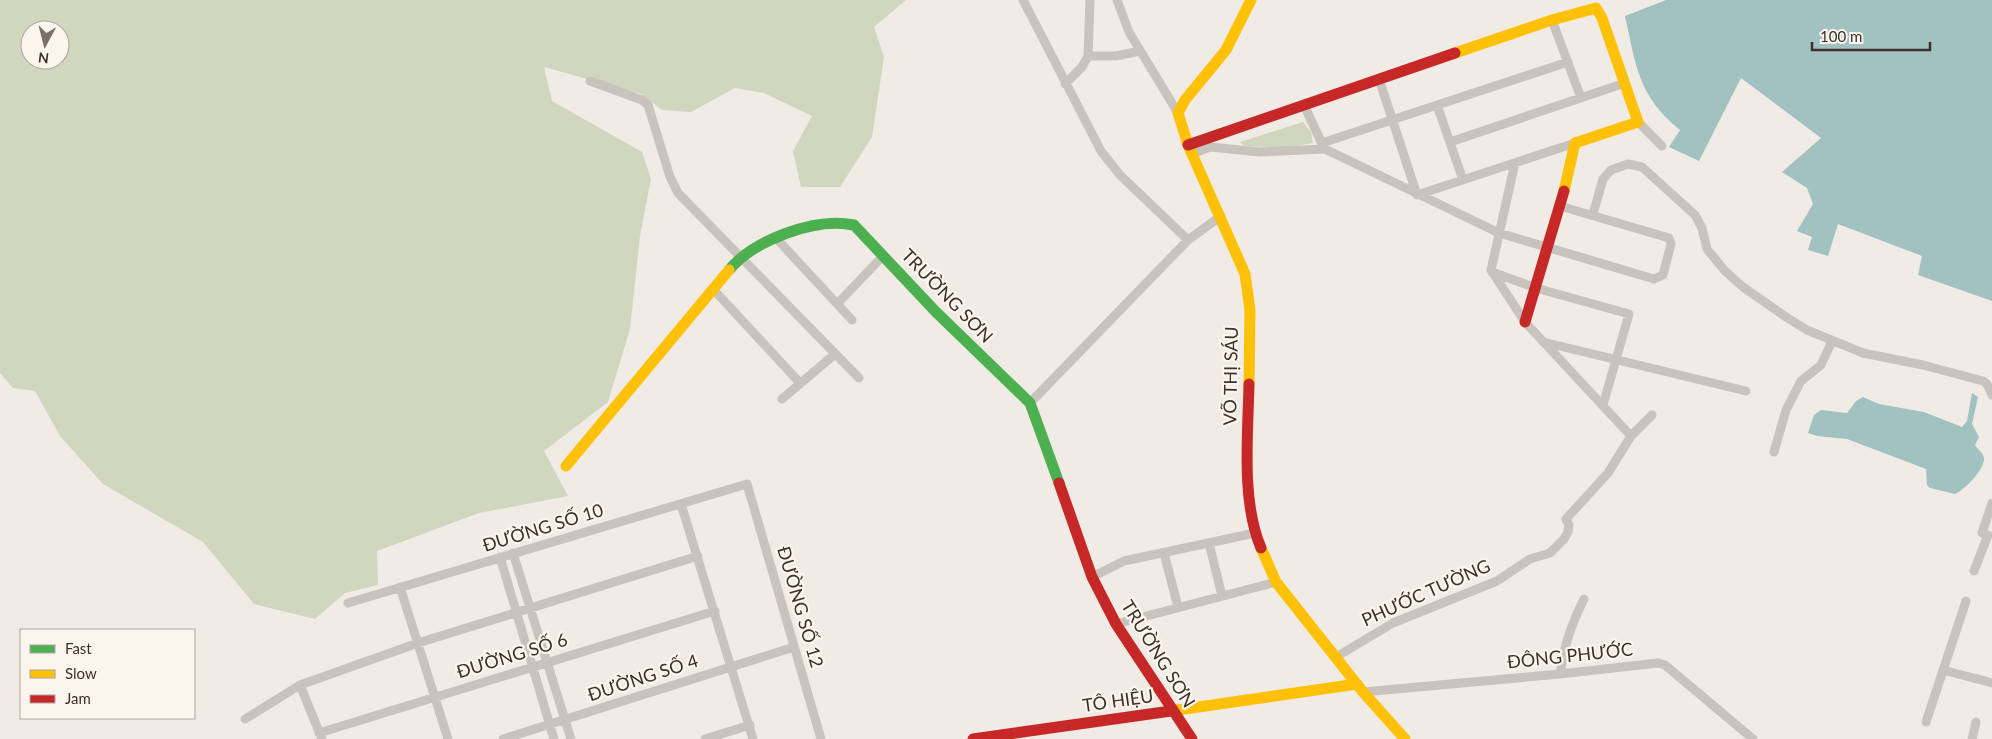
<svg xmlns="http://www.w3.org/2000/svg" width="1992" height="739" viewBox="0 0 1992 739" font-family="Lato,sans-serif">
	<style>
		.green { fill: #d1d6bf; fill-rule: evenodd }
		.water { fill: #a1c2c1 }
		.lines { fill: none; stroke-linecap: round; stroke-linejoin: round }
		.street { stroke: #c9c3be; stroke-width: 9 }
		.fast { stroke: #4caf50; stroke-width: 11 }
		.slow { stroke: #ffc107; stroke-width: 11 }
		.jam { stroke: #c62828; stroke-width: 11 }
		.labels { text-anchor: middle; stroke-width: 4.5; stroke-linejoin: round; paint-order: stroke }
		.street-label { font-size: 18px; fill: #3b302b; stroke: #fbf5ee }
	</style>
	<rect width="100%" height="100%" fill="#f0ebe5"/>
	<path class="green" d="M 0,0 L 906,0 L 874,27 L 884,57 L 872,137 L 840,187 L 801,187 L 793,151 L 812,116 L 764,93 L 735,88 L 691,112 L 662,110 L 641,94 L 544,67 L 552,101 L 642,152 L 651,179 L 640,236 L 630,329 L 608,402 L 544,451 L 568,496 L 479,513 L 377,551 L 378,585 L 345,593 L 315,619 L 254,604 L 203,542 L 103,484 L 60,436 L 35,391 L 13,388 L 0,373 ZM 30,30 L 60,30 L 60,60 L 30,60 Z
		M 1303,122 L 1311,132 L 1313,143 L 1286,148 L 1244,146 L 1240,142 Z"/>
	<path class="water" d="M 1666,0 L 1992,0 L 1992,301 L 1918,275 L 1922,256 L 1838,224 L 1828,256 L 1808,250 L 1812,237 L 1797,231 L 1813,204 L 1807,188 L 1782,172 L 1821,138 L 1741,78 L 1699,161 L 1669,147 L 1680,130 C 1638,96 1636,66 1625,16 Z
		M 1972,393 L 1978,397 L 1972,424 L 1979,437 L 1975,445 C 1978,450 1983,452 1984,458 C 1985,469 1965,490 1955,494 L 1930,488 L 1927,485 L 1926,469 L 1847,439 L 1817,436 L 1808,433 L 1814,415 L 1821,410 L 1847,413 L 1856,401 L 1863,397 L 1879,404 L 1924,412 L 1962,427 L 1967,421 Z"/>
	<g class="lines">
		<path class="street" d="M 1023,0 L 1101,151 L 1120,175 L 1188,240 L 1030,403
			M 1117,0 L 1129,32 L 1178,113
			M 1552,20 L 1581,98
			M 1088,56 L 1116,56 L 1140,51
			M 1379,79 L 1417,195 L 1575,143
			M 590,81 L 642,100 L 648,105 L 670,177 L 678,193 L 859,378
			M 1065,84 L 1082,67 L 1088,56 L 1090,0
			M 1304,105 L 1324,148
			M 1437,105 L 1463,180
			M 1638,122 L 1662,146
			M 1450,142 L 1625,83
			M 1322,143 L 1568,62
			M 1192,154 L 1210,147 L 1260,152 L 1325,149 L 1499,233 L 1654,279 L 1663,275 L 1671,244 L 1669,238 L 1560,206
			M 1515,163 L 1491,270 L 1525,322 L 1631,436
			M 1593,214 L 1603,179 L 1611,170 L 1628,164 L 1642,167 L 1695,215 L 1702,228 L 1707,249 L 1725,271 L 1743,287 L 1786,317 L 1807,330 L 1863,353 L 1923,365 L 1983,381 L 1987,384 L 1992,395
			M 776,238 L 852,320
			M 1188,240 L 1221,216
			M 1492,272 L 1536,288 L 1629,314 L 1603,405
			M 713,289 L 800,383
			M 837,304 L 883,256
			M 1543,342 L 1746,391
			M 782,399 L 835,354
			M 1774,452 L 1786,410 L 1801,381 L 1821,365 L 1832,341
			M 681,504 L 753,739
			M 1982,533 L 1992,503
			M 1209,543 L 1222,596
			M 513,553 L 571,739
			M 1164,553 L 1178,607
			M 500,557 L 554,739
			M 1974,571 L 1988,535
			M 1092,577 L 1124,561 L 1255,533
			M 400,587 L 448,739
			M 348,603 L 747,484 L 821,739
			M 1116,624 L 1276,582
			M 1336,657 L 1393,623 L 1497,581 L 1530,559 L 1550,553 L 1564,539 L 1568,532 L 1569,525 L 1566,519 L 1608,473 L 1631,436 L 1652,415
			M 1943,670 L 1992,683
			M 1560,674 C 1564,646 1571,625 1584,599
			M 300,685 L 322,739
			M 1363,692 L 1560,674 L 1658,663 L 1665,665 L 1753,739
			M 245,719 L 300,685 L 418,643 L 698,556
			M 1926,722 L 1966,601
			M 319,733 L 715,611
			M 503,739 L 794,647
			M 705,739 L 750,725
			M 1972,739 L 1976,722"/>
		<path class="fast" d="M 729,270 C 754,240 815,217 854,225 L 936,312 L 1030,403 L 1059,483"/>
		<path class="slow" d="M 1455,53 L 1552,20 L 1596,8 L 1602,18 L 1638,122 L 1575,143 L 1564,191
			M 1249,384 L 1250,310 L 1245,274 L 1188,145 L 1178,113 L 1185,100 L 1226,50 L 1251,0
			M 566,466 L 729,270
			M 1261,548 L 1276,582 L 1363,692 L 1405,739
			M 1171,711 L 1357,684"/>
		<path class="jam" d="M 1188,145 L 1455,53
			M 1525,322 L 1564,191
			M 1249,384 C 1248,435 1241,501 1261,548
			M 1059,483 L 1092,577 L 1116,624 L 1192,739
			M 973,739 L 1171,711"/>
	</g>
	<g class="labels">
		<g class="street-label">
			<text transform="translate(947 296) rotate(46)" y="6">TRƯỜNG SƠN</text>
			<text transform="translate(1231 376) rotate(-89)" y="6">VÕ THỊ SÁU</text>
			<text transform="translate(543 528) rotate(-17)" y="6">ĐƯỜNG SỐ 10</text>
			<text transform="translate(1426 593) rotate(-24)" y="6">PHƯỚC TƯỜNG</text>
			<text transform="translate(800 607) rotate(74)" y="6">ĐƯỜNG SỐ 12</text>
			<text transform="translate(1158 654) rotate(58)" y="6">TRƯỜNG SƠN</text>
			<text transform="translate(512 656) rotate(-17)" y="6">ĐƯỜNG SỐ 6</text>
			<text transform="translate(1570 656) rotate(-6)" y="6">ĐÔNG PHƯỚC</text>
			<text transform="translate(643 678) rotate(-18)" y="6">ĐƯỜNG SỐ 4</text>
			<text transform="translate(1118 701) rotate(-8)" y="6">TÔ HIỆU</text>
		</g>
	</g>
	<rect x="20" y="629" width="175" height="90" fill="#fbf5ee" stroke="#aea6a0"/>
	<rect x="30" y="645" width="25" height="8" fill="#4caf50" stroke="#aea6a0"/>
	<text x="65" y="654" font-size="15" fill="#3b302b">Fast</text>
	<rect x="30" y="670" width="25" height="8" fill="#ffc107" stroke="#aea6a0"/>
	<text x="65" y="679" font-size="15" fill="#3b302b">Slow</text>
	<rect x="30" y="695" width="25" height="8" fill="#c62828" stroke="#aea6a0"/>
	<text x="65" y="704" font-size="15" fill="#3b302b">Jam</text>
	<g transform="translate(45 45) rotate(187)"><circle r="24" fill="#fbf5ee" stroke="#aea6a0"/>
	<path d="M0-4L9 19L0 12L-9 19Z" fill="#7a716c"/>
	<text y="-8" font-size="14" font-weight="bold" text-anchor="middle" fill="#3b302b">N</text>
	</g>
	<path d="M1812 42v8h118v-8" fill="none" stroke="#3b302b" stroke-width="2.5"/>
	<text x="1820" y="42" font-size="15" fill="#3b302b" stroke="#fbf5ee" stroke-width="4" paint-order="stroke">100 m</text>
</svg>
